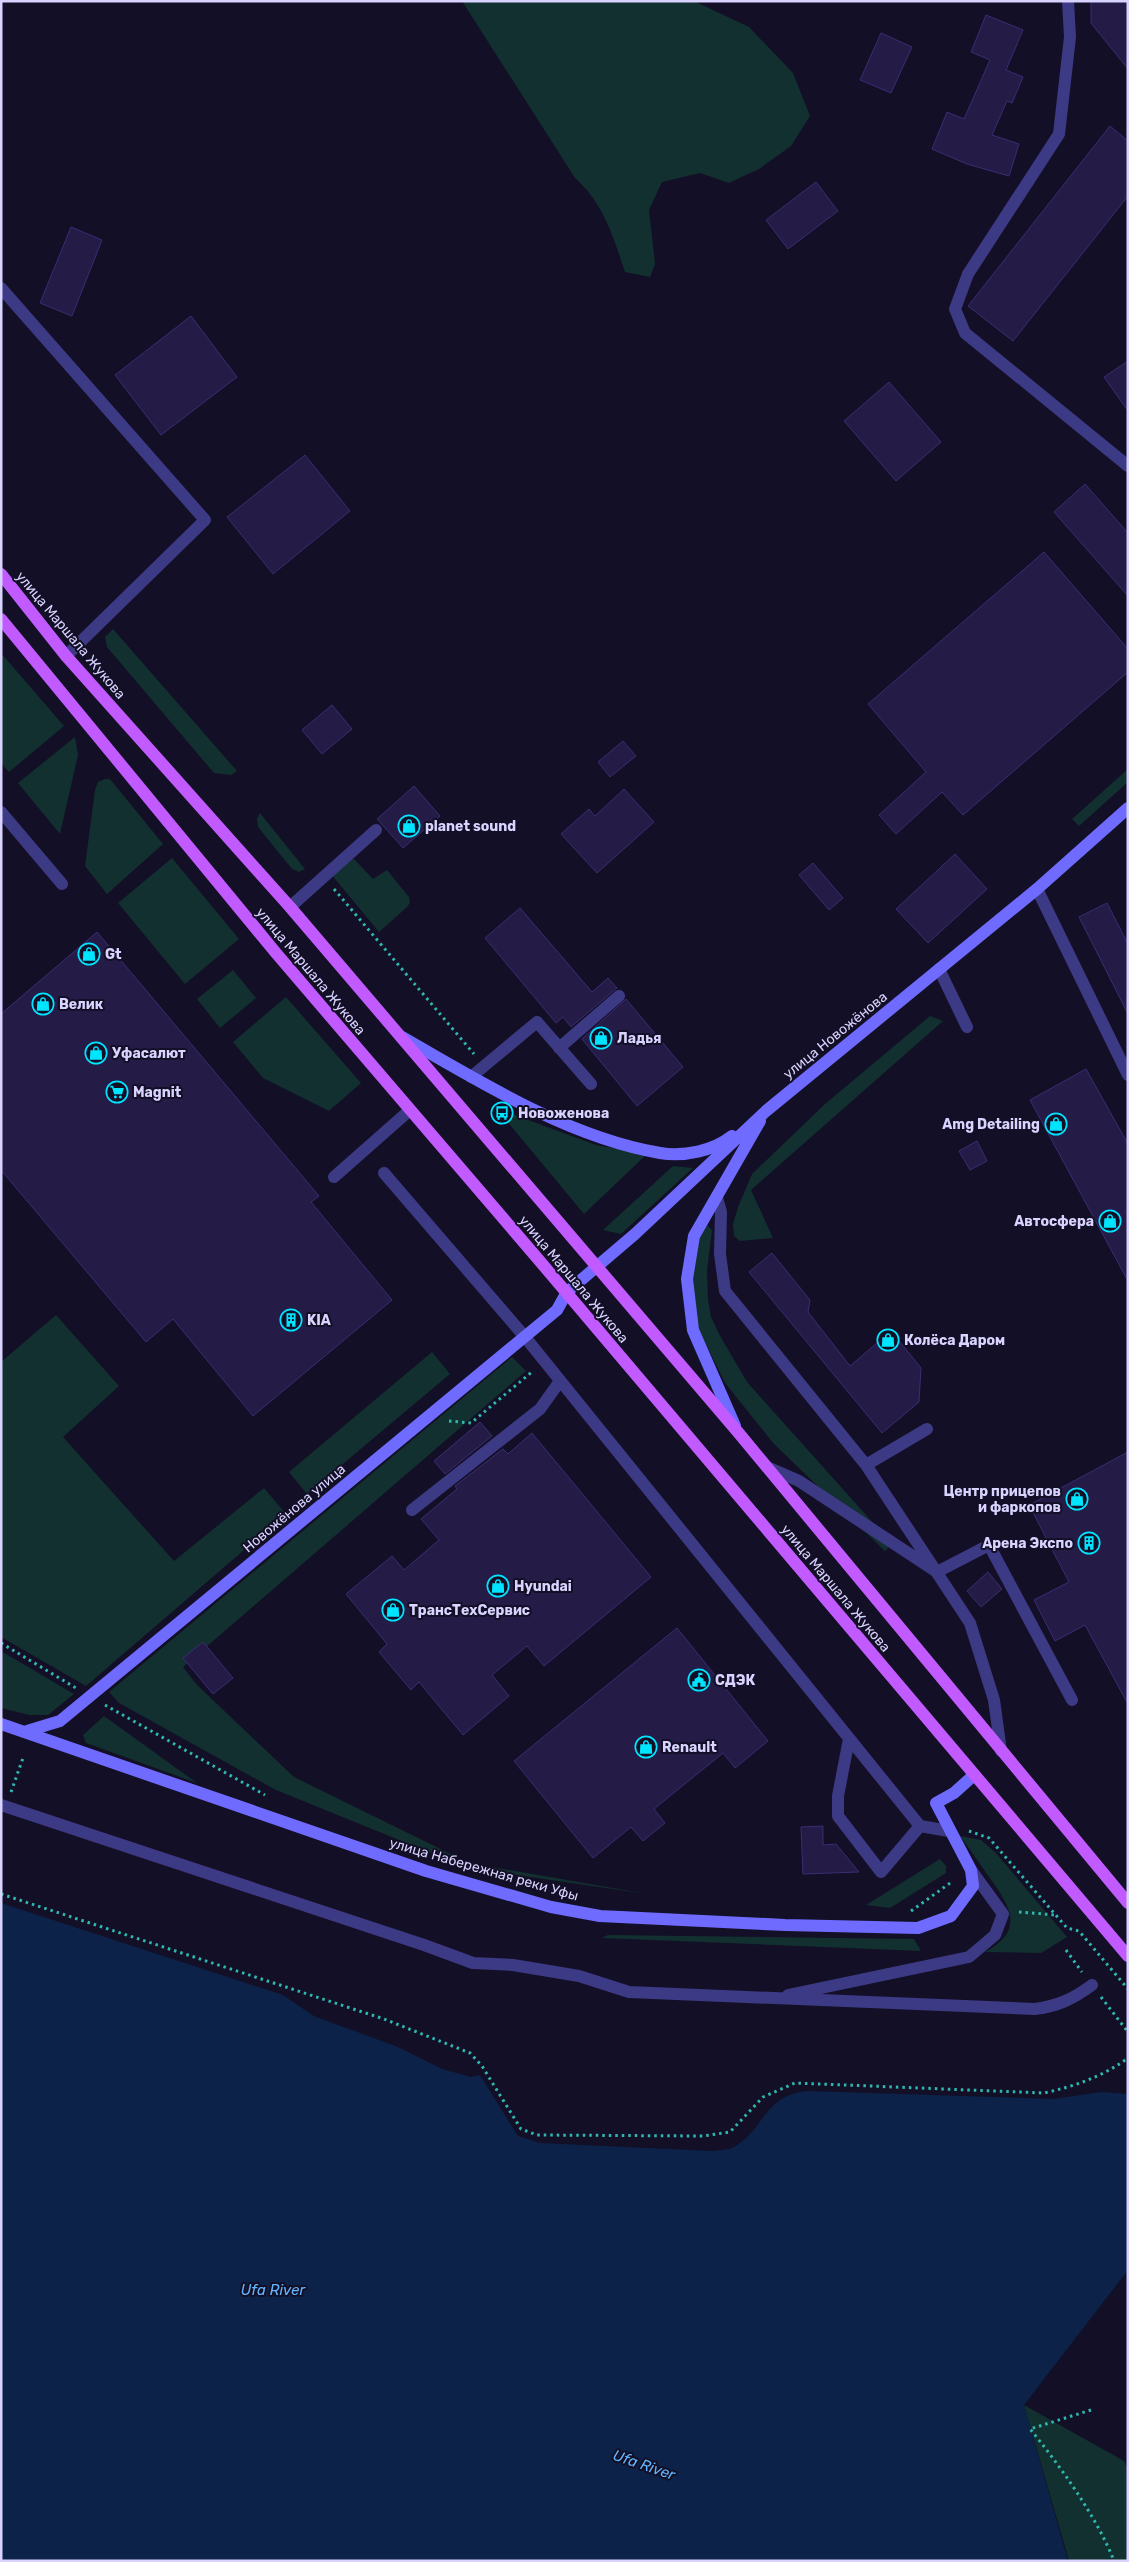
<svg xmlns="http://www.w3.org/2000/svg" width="1129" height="2562" viewBox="0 0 1129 2562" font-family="Rubik,sans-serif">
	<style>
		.green { fill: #12302f }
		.water { fill: #0c2248 }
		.building { fill: #241b47; stroke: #3b2d73 }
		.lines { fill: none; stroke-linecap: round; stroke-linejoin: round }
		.path { stroke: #2fb8b0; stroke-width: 3; stroke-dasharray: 2.5 4; stroke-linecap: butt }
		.lane { stroke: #3d3a85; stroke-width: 12 }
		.street { stroke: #3d3a85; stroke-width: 12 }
		.secondary { stroke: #6f6bff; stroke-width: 12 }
		.primary { stroke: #c25bff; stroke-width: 12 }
		.labels { text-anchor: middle; stroke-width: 4; stroke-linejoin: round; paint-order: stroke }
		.street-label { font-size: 14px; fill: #d9d4ff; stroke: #130f26 }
		.poi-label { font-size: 14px; font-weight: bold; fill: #d9d4ff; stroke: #130f26; text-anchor: start }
		.water-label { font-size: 15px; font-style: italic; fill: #62b6ff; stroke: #130f26 }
	</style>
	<rect width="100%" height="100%" fill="#130f26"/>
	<path class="green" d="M 462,1 L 694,1 L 749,27 L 793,73 L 810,116 L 791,146 L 759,169 L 729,183 L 700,173 L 662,182 L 649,210 L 655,264 L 650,277 L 625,272 C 613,236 604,204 575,178 Z
		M 113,629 L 237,771 L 231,775 L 214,773 L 107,647 L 105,637 Z
		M 1,653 L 64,726 L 9,772 L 1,763 Z
		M 75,737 L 78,755 L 60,834 L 18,783 Z
		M 1128,769 L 1128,782 L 1079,826 L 1072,819 Z
		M 105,779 L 110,779 L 163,844 L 107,894 L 85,866 L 95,790 L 98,782 Z
		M 260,813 L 305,869 L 299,872 L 292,869 L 258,827 L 257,819 Z
		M 172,858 L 239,939 L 185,984 L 118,903 Z
		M 348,859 L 354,859 L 373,879 L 387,870 L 409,897 L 410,903 L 406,908 L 379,932 L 331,874 Z
		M 233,970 L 256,998 L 220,1028 L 197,999 Z
		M 286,997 L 361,1083 L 329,1111 L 263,1078 L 233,1042 Z
		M 930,1016 L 943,1021 L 751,1190 L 773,1238 L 740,1241 L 734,1236 L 733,1224 L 738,1207 L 752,1174 L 825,1104 Z
		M 496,1108 L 596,1145 L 647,1154 L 584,1214 Z
		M 673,1166 L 693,1168 L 621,1234 L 603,1230 Z
		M 707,1225 L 712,1230 L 707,1271 L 708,1299 L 711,1317 L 719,1334 L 747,1382 L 892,1544 L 885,1551 L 774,1444 L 725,1383 L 698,1328 L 692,1275 L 700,1234 Z
		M 56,1315 L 119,1386 L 63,1437 L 174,1561 L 264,1488 L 286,1514 L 86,1686 L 1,1637 L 1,1362 Z
		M 432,1352 L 450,1374 L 307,1494 L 289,1472 Z
		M 512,1357 L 526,1371 L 183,1667 L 197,1685 L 294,1777 L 469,1863 L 647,1894 L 468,1868 L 276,1790 L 119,1703 L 109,1692 Z
		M 1,1651 L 74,1694 L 48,1715 L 29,1715 L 1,1708 Z
		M 104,1716 L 197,1783 L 86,1743 L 83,1735 Z
		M 960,1836 L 981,1840 L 996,1853 L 1067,1937 L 1041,1953 L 985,1952 C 1026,1930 1010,1906 989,1877 C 979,1863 970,1849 960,1836 Z
		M 940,1859 L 946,1866 L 946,1873 L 890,1908 L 866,1905 Z
		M 608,1935 L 914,1939 L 921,1951 L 602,1938 Z
		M 1024,2405 L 1124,2461 L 1128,2470 L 1128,2561 L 1069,2561 Z"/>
	<path class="water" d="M 1,1903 L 283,1995 L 314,2016 L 398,2047 L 442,2069 L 471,2077 L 480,2075 L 518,2136 L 540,2143 L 713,2151 C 719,2150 727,2150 732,2148 C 765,2131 762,2096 807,2091 L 1053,2099 L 1101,2092 L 1128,2094 L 1128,2270 L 1024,2405 L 1068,2561 L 1,2561 Z"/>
	<path class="building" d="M 1091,1 L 1128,1 L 1128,69 L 1091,23 Z
		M 986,15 L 1023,30 L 1006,70 L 1023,77 L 1012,103 L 1007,101 L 992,135 L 1019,144 L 1009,176 L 967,164 L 932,149 L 947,112 L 964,119 L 990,60 L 971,52 Z
		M 881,33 L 912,47 L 891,93 L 860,80 Z
		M 1110,126 L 1128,141 L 1128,196 L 1013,341 L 968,306 Z
		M 816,182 L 838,211 L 788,249 L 766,220 Z
		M 71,227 L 102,240 L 72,316 L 40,303 Z
		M 191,316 L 237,377 L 161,435 L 115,375 Z
		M 1128,361 L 1128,411 L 1104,377 Z
		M 889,382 L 941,442 L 896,481 L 844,421 Z
		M 305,455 L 350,511 L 273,574 L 227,517 Z
		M 1085,484 L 1128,533 L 1128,596 L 1054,512 Z
		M 1044,552 L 1128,649 L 1128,672 L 963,815 L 942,792 L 896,834 L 879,815 L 926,772 L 868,704 Z
		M 332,705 L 352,729 L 322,754 L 302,730 Z
		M 623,741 L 636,756 L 610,777 L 598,762 Z
		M 414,786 L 440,816 L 403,848 L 377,819 Z
		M 624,789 L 654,822 L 597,873 L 561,834 L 589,809 L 595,816 Z
		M 955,854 L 987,889 L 928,943 L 896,909 Z
		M 813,863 L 843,898 L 829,910 L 799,875 Z
		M 1107,903 L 1128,944 L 1128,1014 L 1079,917 Z
		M 520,908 L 592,992 L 608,978 L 617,988 L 571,1027 L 563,1017 L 556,1023 L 485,938 Z
		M 97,932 L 319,1196 L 311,1202 L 392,1300 L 253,1416 L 173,1319 L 146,1342 L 1,1170 L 1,1014 Z
		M 626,999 L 683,1067 L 637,1106 L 582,1039 Z
		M 1086,1069 L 1128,1144 L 1128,1281 L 1030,1100 Z
		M 977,1141 L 987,1161 L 970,1170 L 959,1151 Z
		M 772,1253 L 810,1300 L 808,1312 L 850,1366 L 891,1331 L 921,1368 L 919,1402 L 882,1433 L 749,1272 Z
		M 480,1422 L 492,1436 L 445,1474 L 434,1461 Z
		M 532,1433 L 651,1577 L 544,1666 L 527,1646 L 492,1675 L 509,1696 L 463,1735 L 419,1682 L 411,1690 L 379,1652 L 387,1644 L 346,1594 L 392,1556 L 404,1570 L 439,1540 L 421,1519 L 457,1489 L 455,1486 L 503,1449 L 508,1454 Z
		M 1128,1452 L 1128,1704 L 1085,1625 L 1055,1641 L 1034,1600 L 1069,1582 L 1029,1505 Z
		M 988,1572 L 1002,1589 L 981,1607 L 967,1591 Z
		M 677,1628 L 768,1741 L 735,1768 L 723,1753 L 654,1809 L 665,1823 L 643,1841 L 631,1827 L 593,1858 L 514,1761 Z
		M 203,1642 L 233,1678 L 213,1694 L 183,1658 Z
		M 823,1826 L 823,1845 L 836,1844 L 859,1872 L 803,1874 L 801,1827 Z"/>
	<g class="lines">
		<path class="path" d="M 334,889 L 474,1054
			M 449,1421 L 471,1423 L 533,1371
			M 1,1643 L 76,1688
			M 105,1705 L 265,1795
			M 11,1792 L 23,1758
			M 969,1831 L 989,1838 L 1067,1928 L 1079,1931 L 1128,1989
			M 1,1894 L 384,2019 L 470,2053 L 482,2066 L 521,2129 L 537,2135 L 703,2136 L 730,2132 L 763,2097 L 795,2083 L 1044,2093 C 1075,2086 1102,2077 1128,2058
			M 911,1911 L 953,1881
			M 1019,1912 L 1055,1915
			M 1066,1950 L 1082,1972
			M 1101,1997 L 1128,2032
			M 1091,2410 L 1030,2429 C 1059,2464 1098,2519 1114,2561"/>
		<path class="lane" d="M 1,288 L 205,520 L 66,656
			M 1,812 L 62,884
			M 1037,889 L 1128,1075
			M 290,907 L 376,830
			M 939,969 L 967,1027
			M 559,1048 L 619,996
			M 471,1077 L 537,1022 L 591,1084
			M 384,1173 L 525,1337 L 920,1826 L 949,1831
			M 334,1177 L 410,1110
			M 717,1198 L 721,1212 L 720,1254 L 725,1291 L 866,1465 L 970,1623 L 994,1700 L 1001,1751
			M 866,1465 L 927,1429
			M 767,1467 L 799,1481 L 937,1572 L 989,1545 L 1072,1700
			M 412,1510 L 540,1409 L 560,1381
			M 849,1739 L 838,1796 L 838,1816 L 881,1872 L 920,1826
			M 1,1805 L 424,1945 L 473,1963 L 513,1965 L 579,1976 L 629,1992 L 1035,2009 C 1058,2006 1073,1999 1092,1985
			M 788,1995 L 969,1957 L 995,1935 L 1003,1914 L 971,1870"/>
		<path class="street" d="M 1068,1 L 1070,37 L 1059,134 L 968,274 L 955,309 L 965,333 L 1128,466"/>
		<path class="secondary" d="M 402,1037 C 480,1082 570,1138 660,1153 C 684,1157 713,1151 732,1136
			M 735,1426 L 693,1330 L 687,1279 L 694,1236 L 760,1121
			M 1,1724 L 426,1871 L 551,1907 L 600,1916 L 785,1925 L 918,1928 L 951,1916 L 973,1886 L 971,1870 L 936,1803 L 954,1793 L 974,1775
			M 27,1731 L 60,1721 L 557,1310 L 567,1292 L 635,1234 L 766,1111 L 1037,889 L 1128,808"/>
		<path class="primary" d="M 1,574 L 66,656 L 290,907 L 737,1431 L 1128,1903
			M 1,619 L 276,953 L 538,1259 L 1128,1956"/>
	</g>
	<defs>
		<g id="shop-ring" transform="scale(1.125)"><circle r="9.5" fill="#130f26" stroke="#00e5ff" stroke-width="1.5"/><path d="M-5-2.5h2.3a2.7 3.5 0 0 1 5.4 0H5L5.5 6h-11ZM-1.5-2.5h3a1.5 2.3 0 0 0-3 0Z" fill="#00e5ff"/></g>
		<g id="supermarket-ring" transform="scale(1.125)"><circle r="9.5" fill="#130f26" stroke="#00e5ff" stroke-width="1.5"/><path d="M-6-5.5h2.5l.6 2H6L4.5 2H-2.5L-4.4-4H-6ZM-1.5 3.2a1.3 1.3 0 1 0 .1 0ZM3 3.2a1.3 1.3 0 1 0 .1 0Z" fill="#00e5ff"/></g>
		<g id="bus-ring" transform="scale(1.125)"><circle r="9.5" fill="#130f26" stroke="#00e5ff" stroke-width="1.5"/><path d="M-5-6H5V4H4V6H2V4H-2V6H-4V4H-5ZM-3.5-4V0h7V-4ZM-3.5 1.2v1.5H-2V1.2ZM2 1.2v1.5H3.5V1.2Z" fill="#00e5ff"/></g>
		<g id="building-ring" transform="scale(1.125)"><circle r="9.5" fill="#130f26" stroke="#00e5ff" stroke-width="1.5"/><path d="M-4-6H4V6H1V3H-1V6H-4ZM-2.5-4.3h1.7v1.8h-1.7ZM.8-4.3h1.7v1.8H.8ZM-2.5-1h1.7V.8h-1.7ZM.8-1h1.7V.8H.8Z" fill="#00e5ff"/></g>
		<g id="civic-ring" transform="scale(1.125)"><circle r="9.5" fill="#130f26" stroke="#00e5ff" stroke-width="1.5"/><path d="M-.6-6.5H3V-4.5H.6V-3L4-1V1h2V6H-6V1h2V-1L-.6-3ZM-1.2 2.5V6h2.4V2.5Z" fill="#00e5ff"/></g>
	</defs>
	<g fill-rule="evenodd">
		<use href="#shop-ring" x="409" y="826"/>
		<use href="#shop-ring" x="89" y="954"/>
		<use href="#shop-ring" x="43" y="1004"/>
		<use href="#shop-ring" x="601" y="1038"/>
		<use href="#shop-ring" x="96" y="1053"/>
		<use href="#supermarket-ring" x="117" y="1092"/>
		<use href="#bus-ring" x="502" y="1113"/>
		<use href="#shop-ring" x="1056" y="1124"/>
		<use href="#shop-ring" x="1110" y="1221"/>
		<use href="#building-ring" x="291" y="1320"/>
		<use href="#shop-ring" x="888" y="1340"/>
		<use href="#shop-ring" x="1077" y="1499"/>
		<use href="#building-ring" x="1089" y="1543"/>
		<use href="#shop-ring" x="498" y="1586"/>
		<use href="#shop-ring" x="393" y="1610"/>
		<use href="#civic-ring" x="699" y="1680"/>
		<use href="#shop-ring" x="646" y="1747"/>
	</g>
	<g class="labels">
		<g class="street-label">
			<text transform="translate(71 635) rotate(50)" y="5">улица Маршала Жукова</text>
			<text transform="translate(311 971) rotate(50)" y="5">улица Маршала Жукова</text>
			<text transform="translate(835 1035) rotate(-39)" y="5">улица Новожёнова</text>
			<text transform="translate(574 1279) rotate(50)" y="5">улица Маршала Жукова</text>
			<text transform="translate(294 1508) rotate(-40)" y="5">Новожёнова улица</text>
			<text transform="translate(836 1588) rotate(50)" y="5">улица Маршала Жукова</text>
			<text transform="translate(484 1869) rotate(16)" y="5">улица Набережная реки Уфы</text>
		</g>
		<g class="poi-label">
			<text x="425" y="831">planet sound</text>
			<text x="105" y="959">Gt</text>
			<text x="59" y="1009">Велик</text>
			<text x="617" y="1043">Ладья</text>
			<text x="112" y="1058">Уфасалют</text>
			<text x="133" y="1097">Magnit</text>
			<text x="518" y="1118">Новоженова</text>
			<text x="1040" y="1129" text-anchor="end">Amg Detailing</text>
			<text x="1094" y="1226" text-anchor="end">Автосфера</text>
			<text x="307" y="1325">KIA</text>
			<text x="904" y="1345">Колёса Даром</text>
			<text x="1061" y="1496" text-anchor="end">Центр прицепов<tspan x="1061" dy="16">и фаркопов</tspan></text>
			<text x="1073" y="1548" text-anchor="end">Арена Экспо</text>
			<text x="514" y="1591">Hyundai</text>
			<text x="409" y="1615">ТрансТехСервис</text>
			<text x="715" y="1685">СДЭК</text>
			<text x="662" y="1752">Renault</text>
		</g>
		<g class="water-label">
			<text x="273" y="2295">Ufa River</text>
			<text transform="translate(644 2465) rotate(19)" y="5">Ufa River</text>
		</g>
	</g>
	<rect width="1129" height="2562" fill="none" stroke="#d9d4ff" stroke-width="5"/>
</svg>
